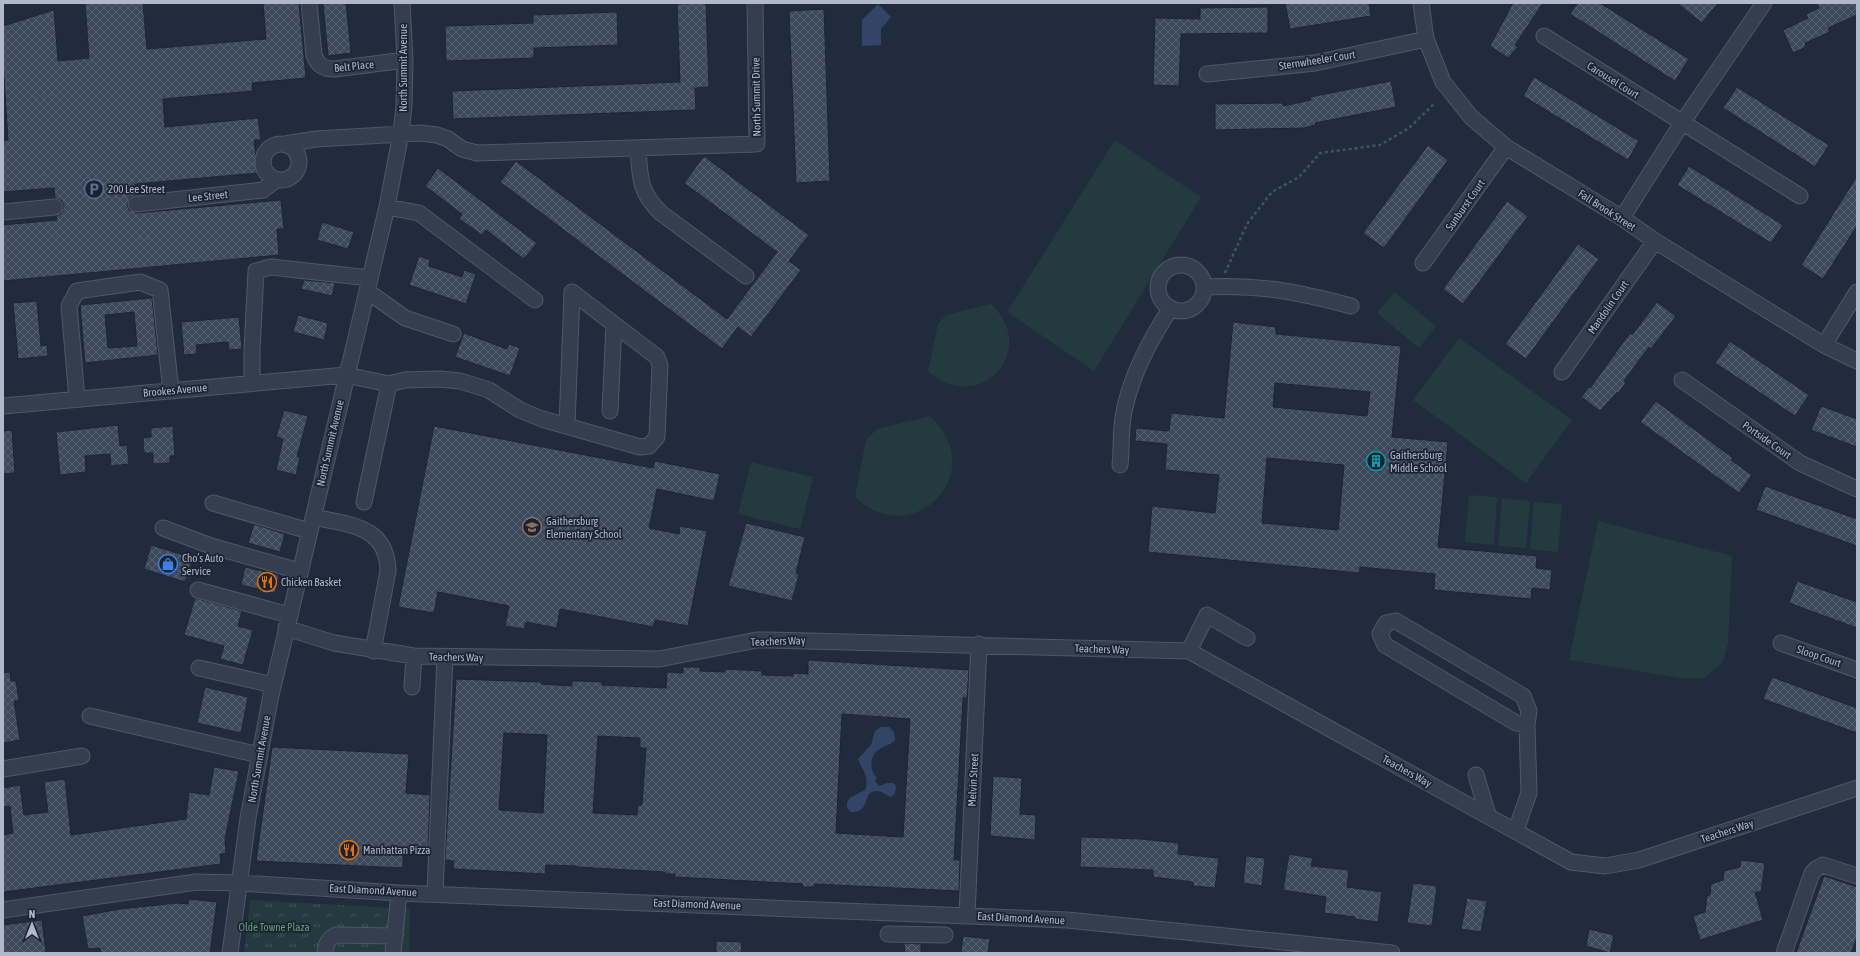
<svg xmlns="http://www.w3.org/2000/svg" width="1860" height="956" viewBox="0 0 1860 956" font-family="'Asap Condensed',sans-serif">
	<style>
		.grass { fill: url(#grass-tufts) }
		.pitch { fill: #233a3f }
		.water { fill: #334567 }
		.building { fill: url(#building-cross-hatch); stroke: #1c2535; fill-rule: evenodd }
		.lines { fill: none; stroke-linecap: round; stroke-linejoin: round }
		.minor-casing { stroke: #505869; stroke-width: 17 }
		.path { stroke: #41575c; stroke-width: 2.5; stroke-dasharray: 3 3; stroke-linecap: butt }
		.minor { stroke: #353e4e; stroke-width: 15 }
		.labels { text-anchor: middle; stroke-width: 3.5; stroke-linejoin: round; paint-order: stroke }
		.street-label { font-size: 11px; fill: #b0b8c9; stroke: #1a2333 }
		.poi-label { font-size: 11px; fill: #b0b8c9; stroke: #1a2333; text-anchor: start }
		.park-label { font-size: 11px; fill: #659d75; stroke: #1a2333 }
	</style>
	<defs>
		<pattern id="grass-tufts" width="24" height="20" patternUnits="userSpaceOnUse"><rect width="24" height="20" fill="#233a3f"/><path d="M3 7l-1-3M5 7V3M7 7l1-3M15 17l-1-3M17 17v-4M19 17l1-3" fill="none" stroke="#405459"/></pattern>
		<pattern id="building-cross-hatch" width="8" height="8" patternUnits="userSpaceOnUse"><rect width="8" height="8" fill="#3c495d"/><path d="M0 0l8 8M0 8l8-8" fill="none" stroke="#566173"/></pattern>
	</defs>
	<rect width="100%" height="100%" fill="#212b3e"/>
	<path class="grass" d="M 250,900 L 410,909 L 409,953 L 244,953 Z"/>
	<path class="pitch" d="M 1115,140 L 1201,197 L 1094,371 L 1007,312 Z
		M 1395,292 L 1436,326 L 1419,348 L 1377,313 Z
		M 991,304 C 1041,351 978,417 928,371 L 938,324 L 946,315 Z
		M 1459,338 L 1572,420 L 1526,483 L 1413,400 Z
		M 930,416 C 991,471 914,553 855,497 L 866,440 L 877,429 Z
		M 751,462 L 813,477 L 800,529 L 738,514 Z
		M 1469,495 L 1497,497 L 1494,545 L 1465,542 Z
		M 1502,498 L 1530,501 L 1526,548 L 1498,546 Z
		M 1534,502 L 1562,504 L 1558,552 L 1530,549 Z
		M 1598,521 L 1732,556 L 1728,643 L 1723,662 L 1704,678 L 1682,678 L 1569,660 Z"/>
	<path class="water" d="M 878,4 L 891,17 L 881,29 L 881,45 L 862,46 L 862,20 Z
		M 881,727 L 889,727 L 894,732 L 895,740 C 890,745 887,745 881,748 C 870,754 868,769 877,778 L 875,781 L 879,786 L 887,783 L 893,783 L 896,786 L 895,794 L 891,797 C 886,795 882,791 877,791 C 861,790 872,813 851,812 L 847,808 L 847,802 L 851,797 L 865,790 C 870,776 862,770 858,759 L 871,745 L 875,731 Z"/>
	<path class="building" d="M 85,3 L 143,3 L 147,49 L 266,39 L 263,3 L 299,3 L 306,78 L 252,83 L 253,91 L 163,99 L 165,127 L 258,118 L 261,140 L 254,140 L 258,173 L 135,184 L 136,195 L 130,197 L 127,205 L 129,210 L 137,213 L 281,200 L 284,229 L 277,229 L 279,255 L 3,281 L 3,225 L 57,220 L 56,216 L 61,214 L 64,207 L 62,201 L 55,198 L 54,188 L 3,192 L 3,141 L 8,140 L 3,62 L 3,26 L 54,10 L 58,61 L 89,58 Z
		M 323,3 L 346,3 L 351,53 L 328,56 Z
		M 706,3 L 709,87 L 695,88 L 696,110 L 453,119 L 452,91 L 680,82 L 677,4 Z
		M 1285,3 L 1369,3 L 1371,16 L 1290,29 Z
		M 1513,3 L 1543,3 L 1515,45 L 1518,47 L 1508,58 L 1490,46 Z
		M 1578,3 L 1600,3 L 1689,59 L 1675,81 L 1570,14 Z
		M 1677,3 L 1718,3 L 1702,23 Z
		M 1817,3 L 1857,3 L 1857,15 L 1828,28 L 1830,32 L 1805,43 L 1806,47 L 1793,53 L 1783,30 L 1808,18 L 1806,14 L 1819,8 Z
		M 1268,7 L 1268,33 L 1181,34 L 1179,86 L 1153,85 L 1155,18 L 1200,19 L 1200,8 Z
		M 824,9 L 830,181 L 796,183 L 789,11 Z
		M 617,12 L 618,45 L 534,48 L 534,58 L 446,61 L 445,26 L 533,23 L 533,15 Z
		M 1534,77 L 1639,141 L 1628,160 L 1523,96 Z
		M 1391,81 L 1396,107 L 1315,123 L 1316,125 L 1303,128 L 1215,130 L 1215,104 L 1283,103 L 1283,106 L 1311,100 L 1310,97 Z
		M 1737,87 L 1829,145 L 1815,167 L 1723,108 Z
		M 1428,145 L 1448,160 L 1384,248 L 1363,233 Z
		M 704,156 L 809,235 L 789,261 L 801,270 L 751,337 L 738,327 L 722,349 L 500,182 L 516,161 L 727,319 L 777,252 L 684,183 Z
		M 1689,166 L 1783,225 L 1771,243 L 1677,185 Z
		M 438,168 L 537,243 L 524,259 L 486,230 L 482,235 L 459,219 L 462,214 L 425,186 Z
		M 1857,176 L 1857,226 L 1823,279 L 1801,265 Z
		M 1507,201 L 1528,216 L 1463,304 L 1443,289 Z
		M 322,222 L 354,232 L 348,249 L 317,240 Z
		M 1578,244 L 1599,259 L 1526,359 L 1505,344 Z
		M 419,256 L 430,260 L 429,266 L 462,277 L 464,270 L 476,274 L 466,304 L 409,285 Z
		M 304,280 L 335,283 L 332,296 L 301,289 Z
		M 152,298 L 158,355 L 85,363 L 80,305 ZM 134,312 L 137,346 L 108,348 L 105,315 Z
		M 37,301 L 41,346 L 47,345 L 48,356 L 18,359 L 13,303 Z
		M 1657,302 L 1676,316 L 1651,349 L 1649,347 L 1640,359 L 1624,381 L 1626,382 L 1619,393 L 1617,392 L 1600,411 L 1581,397 L 1589,387 L 1590,388 L 1630,333 L 1632,335 Z
		M 298,315 L 328,323 L 324,340 L 293,332 Z
		M 239,317 L 242,349 L 229,350 L 228,342 L 196,345 L 197,354 L 184,355 L 181,322 Z
		M 1233,322 L 1276,327 L 1276,334 L 1401,346 L 1392,437 L 1448,442 L 1438,547 L 1537,556 L 1536,568 L 1552,570 L 1550,590 L 1532,588 L 1531,599 L 1434,590 L 1435,574 L 1360,567 L 1359,573 L 1148,552 L 1152,506 L 1215,513 L 1219,475 L 1165,470 L 1167,444 L 1135,441 L 1136,428 L 1169,431 L 1171,413 L 1224,418 ZM 1275,383 L 1370,392 L 1367,416 L 1273,407 ZM 1267,458 L 1344,465 L 1338,530 L 1262,523 Z
		M 464,333 L 507,349 L 509,344 L 520,348 L 510,376 L 455,357 Z
		M 1730,341 L 1809,395 L 1795,416 L 1715,363 Z
		M 1656,401 L 1733,458 L 1731,460 L 1752,475 L 1739,493 L 1640,422 Z
		M 1821,406 L 1857,419 L 1857,447 L 1811,430 Z
		M 284,410 L 308,416 L 297,457 L 300,457 L 296,475 L 276,470 L 283,439 L 276,437 Z
		M 118,425 L 120,446 L 127,445 L 129,464 L 111,466 L 110,454 L 85,456 L 86,472 L 60,475 L 56,432 Z
		M 173,426 L 175,456 L 170,456 L 170,463 L 153,464 L 153,453 L 144,453 L 143,438 L 151,437 L 151,428 Z
		M 434,426 L 653,468 L 655,461 L 720,474 L 714,501 L 657,489 L 649,528 L 679,534 L 680,526 L 707,531 L 688,626 L 655,620 L 653,627 L 560,609 L 557,628 L 526,622 L 524,629 L 505,626 L 509,606 L 438,592 L 434,613 L 398,607 Z
		M 12,430 L 15,473 L 3,474 L 3,431 Z
		M 1765,486 L 1857,519 L 1857,546 L 1756,510 Z
		M 746,523 L 805,537 L 796,573 L 799,574 L 792,601 L 728,586 Z
		M 254,524 L 285,534 L 280,552 L 248,543 Z
		M 151,545 L 193,558 L 185,582 L 144,569 Z
		M 245,567 L 279,575 L 275,593 L 241,585 Z
		M 1797,581 L 1857,602 L 1857,628 L 1789,603 Z
		M 195,598 L 242,611 L 238,626 L 253,630 L 243,665 L 220,659 L 224,646 L 184,635 Z
		M 808,660 L 969,670 L 967,698 L 963,698 L 954,860 L 960,860 L 959,891 L 814,884 L 814,887 L 802,887 L 803,884 L 675,877 L 675,874 L 665,874 L 665,872 L 577,867 L 577,866 L 546,865 L 545,874 L 453,869 L 454,861 L 445,860 L 456,679 L 541,682 L 541,684 L 572,686 L 572,681 L 581,681 L 602,682 L 602,685 L 666,688 L 667,672 L 683,673 L 683,667 L 700,667 L 700,671 L 725,672 L 725,669 L 762,671 L 762,675 L 793,676 L 793,673 L 808,674 ZM 842,714 L 910,719 L 903,837 L 836,833 ZM 504,733 L 547,735 L 543,813 L 499,810 ZM 598,736 L 640,738 L 640,748 L 646,748 L 642,805 L 638,805 L 637,815 L 593,813 Z
		M 10,672 L 11,681 L 16,681 L 19,701 L 14,701 L 20,740 L 3,743 L 3,673 Z
		M 1772,677 L 1857,708 L 1857,733 L 1763,699 Z
		M 205,687 L 248,697 L 241,733 L 197,723 Z
		M 272,747 L 409,754 L 406,793 L 430,795 L 428,851 L 403,850 L 403,868 L 256,861 Z
		M 214,767 L 239,771 L 225,839 L 226,854 L 220,854 L 221,864 L 3,892 L 3,835 L 13,833 L 10,806 L 3,807 L 3,788 L 20,785 L 24,815 L 48,812 L 44,782 L 65,779 L 71,835 L 186,819 L 189,792 L 209,795 Z
		M 993,776 L 1022,778 L 1020,814 L 1036,815 L 1035,840 L 990,836 Z
		M 1081,837 L 1141,839 L 1179,843 L 1178,854 L 1219,858 L 1215,888 L 1193,886 L 1193,882 L 1153,877 L 1153,870 L 1080,867 Z
		M 1289,854 L 1313,858 L 1311,866 L 1349,870 L 1347,887 L 1382,892 L 1378,922 L 1354,919 L 1355,917 L 1324,913 L 1326,897 L 1283,890 Z
		M 1246,856 L 1265,858 L 1262,886 L 1243,883 Z
		M 1741,860 L 1765,863 L 1761,892 L 1755,892 L 1763,920 L 1700,940 L 1693,916 L 1705,912 L 1707,896 L 1710,895 L 1711,884 L 1723,880 L 1724,871 L 1740,867 Z
		M 1824,876 L 1857,887 L 1857,937 L 1851,953 L 1796,953 Z
		M 1413,883 L 1437,886 L 1432,926 L 1407,923 Z
		M 1467,898 L 1487,901 L 1481,932 L 1461,929 Z
		M 189,899 L 217,902 L 210,953 L 101,953 L 100,948 L 88,949 L 82,916 L 120,909 L 177,903 L 188,904 Z
		M 42,920 L 46,953 L 3,953 L 3,925 Z
		M 1589,929 L 1614,935 L 1610,953 L 1586,946 Z
		M 963,936 L 990,939 L 988,953 L 961,953 Z
		M 716,941 L 742,942 L 741,953 L 716,953 Z
		M 904,943 L 921,944 L 921,953 L 905,953 Z"/>
	<g class="lines">
		<g class="minor-casing">
			<path id="minor" d="M 309,3 L 314,55 C 318,66 324,69 335,69 L 405,60
				M 1421,3 L 1426,39 L 1443,82 L 1471,117 L 1506,147 L 1622,218 L 1655,241 L 1824,345 L 1857,361
				M 1544,36 L 1800,196
				M 1207,74 L 1315,63 L 1426,39
				M 285,144 L 316,139 L 420,133 L 437,135 L 448,139 L 462,149 L 477,153 L 757,144 L 755,3
				M263 162a18 18 0 1 1 36 0a18 18 0 1 1-36 0Z
				M 638,148 C 640,177 639,192 661,213 L 746,276
				M 136,204 L 263,190 L 276,180
				M 387,207 L 419,213 L 535,300
				M 3,212 L 55,207
				M 1622,218 L 1682,123 L 1764,3
				M 1423,263 L 1506,147
				M1158 288a23 23 0 1 1 46 0a23 23 0 1 1-46 0Z
				M 1204,287 C 1259,284 1299,292 1351,306
				M 367,291 L 405,318 L 453,334
				M 1824,345 L 1857,292
				M 1562,372 L 1655,241
				M 1682,380 L 1800,463 L 1857,489
				M 252,383 L 252,351 L 256,271 L 271,267 L 370,278
				M 77,399 L 69,306 L 77,291 L 140,282 L 160,290 L 171,391
				M 3,406 L 346,375 L 389,384 L 405,380 L 439,379 L 460,381 L 489,390 L 520,410 L 542,419 L 640,447 L 649,446 L 657,437 L 660,365 L 657,357 L 572,292 L 567,426
				M 610,411 L 614,324
				M 1120,465 C 1122,446 1120,425 1125,407 C 1133,372 1151,338 1171,308
				M 364,502 L 389,384
				M 213,503 L 309,531
				M 313,517 C 349,525 387,525 388,571 L 373,651
				M 163,528 L 211,546 L 299,571
				M 198,590 L 289,615
				M 286,628 L 334,643 L 414,656 L 659,659 L 757,640 L 769,640 L 1189,651 L 1571,862 L 1605,866 L 1639,860 L 1857,788
				M 1781,643 L 1857,670
				M 1189,651 L 1207,615 L 1247,638
				M 199,668 L 273,685
				M 412,687 L 414,656
				M 90,716 L 259,755
				M 3,769 L 82,756
				M 1476,775 L 1488,815
				M 1516,830 L 1529,793 L 1527,725 L 1529,711 L 1523,696 L 1396,621 L 1386,623 L 1380,634 L 1385,645 L 1516,723 L 1527,725
				M 435,893 L 445,657
				M 3,910 L 196,882 L 240,883 L 399,893 L 1067,920 L 1392,953
				M 967,915 L 979,644
				M 888,934 L 945,935
				M 230,953 L 248,818 L 271,695 L 387,207 L 401,133 L 404,106 L 405,60 L 402,3
				M 325,953 C 326,943 328,939 336,935 L 395,936
				M 393,953 L 399,893
				M 1784,953 L 1812,873 L 1817,868 L 1823,865 L 1857,876"/>
		</g>
		<path class="path" d="M 33,97 L 57,95 L 58,100
			M 152,113 L 152,119
			M 133,169 L 140,168
			M 43,175 L 52,174
			M 50,235 L 58,235
			M 140,239 L 151,238
			M 1225,273 L 1247,224 L 1272,192 L 1299,177 L 1320,153 L 1380,145 L 1409,128 L 1435,103"/>
		<use href="#minor" class="minor"/>
	</g>
	<defs>
		<g id="parking-ring" transform="scale(1)"><circle r="9.5" fill="#1a2333" stroke="#5c6f8a" stroke-width="1.5"/><path d="M-3.5-5.5H1a3.5 3.5 0 0 1 0 7H-1V5.5H-3.5ZM-1-3.4V-.6H.8a1.4 1.4 0 0 0 0-2.8Z" fill="#5c6f8a"/></g>
		<g id="building-ring" transform="scale(1)"><circle r="9.5" fill="#1a2333" stroke="#0f9aa8" stroke-width="1.5"/><path d="M-4-6H4V6H1V3H-1V6H-4ZM-2.5-4.3h1.7v1.8h-1.7ZM.8-4.3h1.7v1.8H.8ZM-2.5-1h1.7V.8h-1.7ZM.8-1h1.7V.8H.8Z" fill="#0f9aa8"/></g>
		<g id="school-ring" transform="scale(1)"><circle r="9.5" fill="#1a2333" stroke="#8d6e63" stroke-width="1.5"/><path d="M0-5L7-2L0 1L-7-2ZM-4 1L0 2.5L4 1V4Q0 6-4 4Z" fill="#8d6e63"/></g>
		<g id="shop-ring" transform="scale(1)"><circle r="9.5" fill="#1a2333" stroke="#3f7fe0" stroke-width="1.5"/><path d="M-5-2.5h2.3a2.7 3.5 0 0 1 5.4 0H5L5.5 6h-11ZM-1.5-2.5h3a1.5 2.3 0 0 0-3 0Z" fill="#3f7fe0"/></g>
		<g id="restaurant-ring" transform="scale(1)"><circle r="9.5" fill="#1a2333" stroke="#e8710a" stroke-width="1.5"/><path d="M-5-6h1v4h1v-4h1v4h1v-4h1v5L-1.5 .5V6h-2V.5L-5-1ZM5-6V6H3V1.5H1.5Q1.5-4 5-6Z" fill="#e8710a"/></g>
	</defs>
	<g fill-rule="evenodd">
		<use href="#parking-ring" x="94" y="189"/>
		<use href="#building-ring" x="1376" y="461"/>
		<use href="#school-ring" x="532" y="527"/>
		<use href="#shop-ring" x="168" y="564"/>
		<use href="#restaurant-ring" x="267" y="582"/>
		<use href="#restaurant-ring" x="349" y="850"/>
	</g>
	<g class="labels">
		<g class="street-label">
			<text transform="translate(1317 60) rotate(-9)" y="4">Sternwheeler Court</text>
			<text transform="translate(354 66) rotate(-6)" y="4">Belt Place</text>
			<text transform="translate(403 68) rotate(-90)" y="4">North Summit Avenue</text>
			<text transform="translate(1613 80) rotate(32)" y="4">Carousel Court</text>
			<text transform="translate(756 97) rotate(-91)" y="4">North Summit Drive</text>
			<text transform="translate(208 196) rotate(-6)" y="4">Lee Street</text>
			<text transform="translate(1465 205) rotate(-55)" y="4">Sunburst Court</text>
			<text transform="translate(1607 210) rotate(33)" y="4">Fall Brook Street</text>
			<text transform="translate(1608 307) rotate(-55)" y="4">Mandolin Court</text>
			<text transform="translate(175 390) rotate(-5)" y="4">Brookes Avenue</text>
			<text transform="translate(1767 440) rotate(35)" y="4">Portside Court</text>
			<text transform="translate(330 443) rotate(-77)" y="4">North Summit Avenue</text>
			<text transform="translate(778 641) rotate(-2)" y="4">Teachers Way</text>
			<text transform="translate(1102 649) rotate(2)" y="4">Teachers Way</text>
			<text transform="translate(1819 656) rotate(19)" y="4">Sloop Court</text>
			<text transform="translate(456 657) rotate(1)" y="4">Teachers Way</text>
			<text transform="translate(259 759) rotate(-80)" y="4">North Summit Avenue</text>
			<text transform="translate(1407 771) rotate(29)" y="4">Teachers Way</text>
			<text transform="translate(973 780) rotate(-87)" y="4">Melvin Street</text>
			<text transform="translate(1727 831) rotate(-18)" y="4">Teachers Way</text>
			<text transform="translate(373 890) rotate(3)" y="4">East Diamond Avenue</text>
			<text transform="translate(697 904) rotate(2)" y="4">East Diamond Avenue</text>
			<text transform="translate(1021 918) rotate(3)" y="4">East Diamond Avenue</text>
		</g>
		<g class="poi-label">
			<text x="108" y="193">200 Lee Street</text>
			<text x="1390" y="459">Gaithersburg<tspan x="1390" dy="13">Middle School</tspan></text>
			<text x="546" y="525">Gaithersburg<tspan x="546" dy="13">Elementary School</tspan></text>
			<text x="182" y="562">Cho’s Auto<tspan x="182" dy="13">Service</tspan></text>
			<text x="281" y="586">Chicken Basket</text>
			<text x="363" y="854">Manhattan Pizza</text>
		</g>
		<g class="park-label">
			<text x="274" y="931">Olde Towne Plaza</text>
		</g>
	</g>
	<rect width="1860" height="956" fill="none" stroke="#b0b8c9" stroke-width="8"/>
	<g transform="translate(32 924)" stroke="#1a2333" stroke-width="3" paint-order="stroke">
	<path d="M0-3L7 15L0 10L-7 15Z" fill="#b0b8c9"/>
	<text y="-6" font-size="11" font-weight="bold" text-anchor="middle" fill="#b0b8c9">N</text>
	</g>
</svg>
